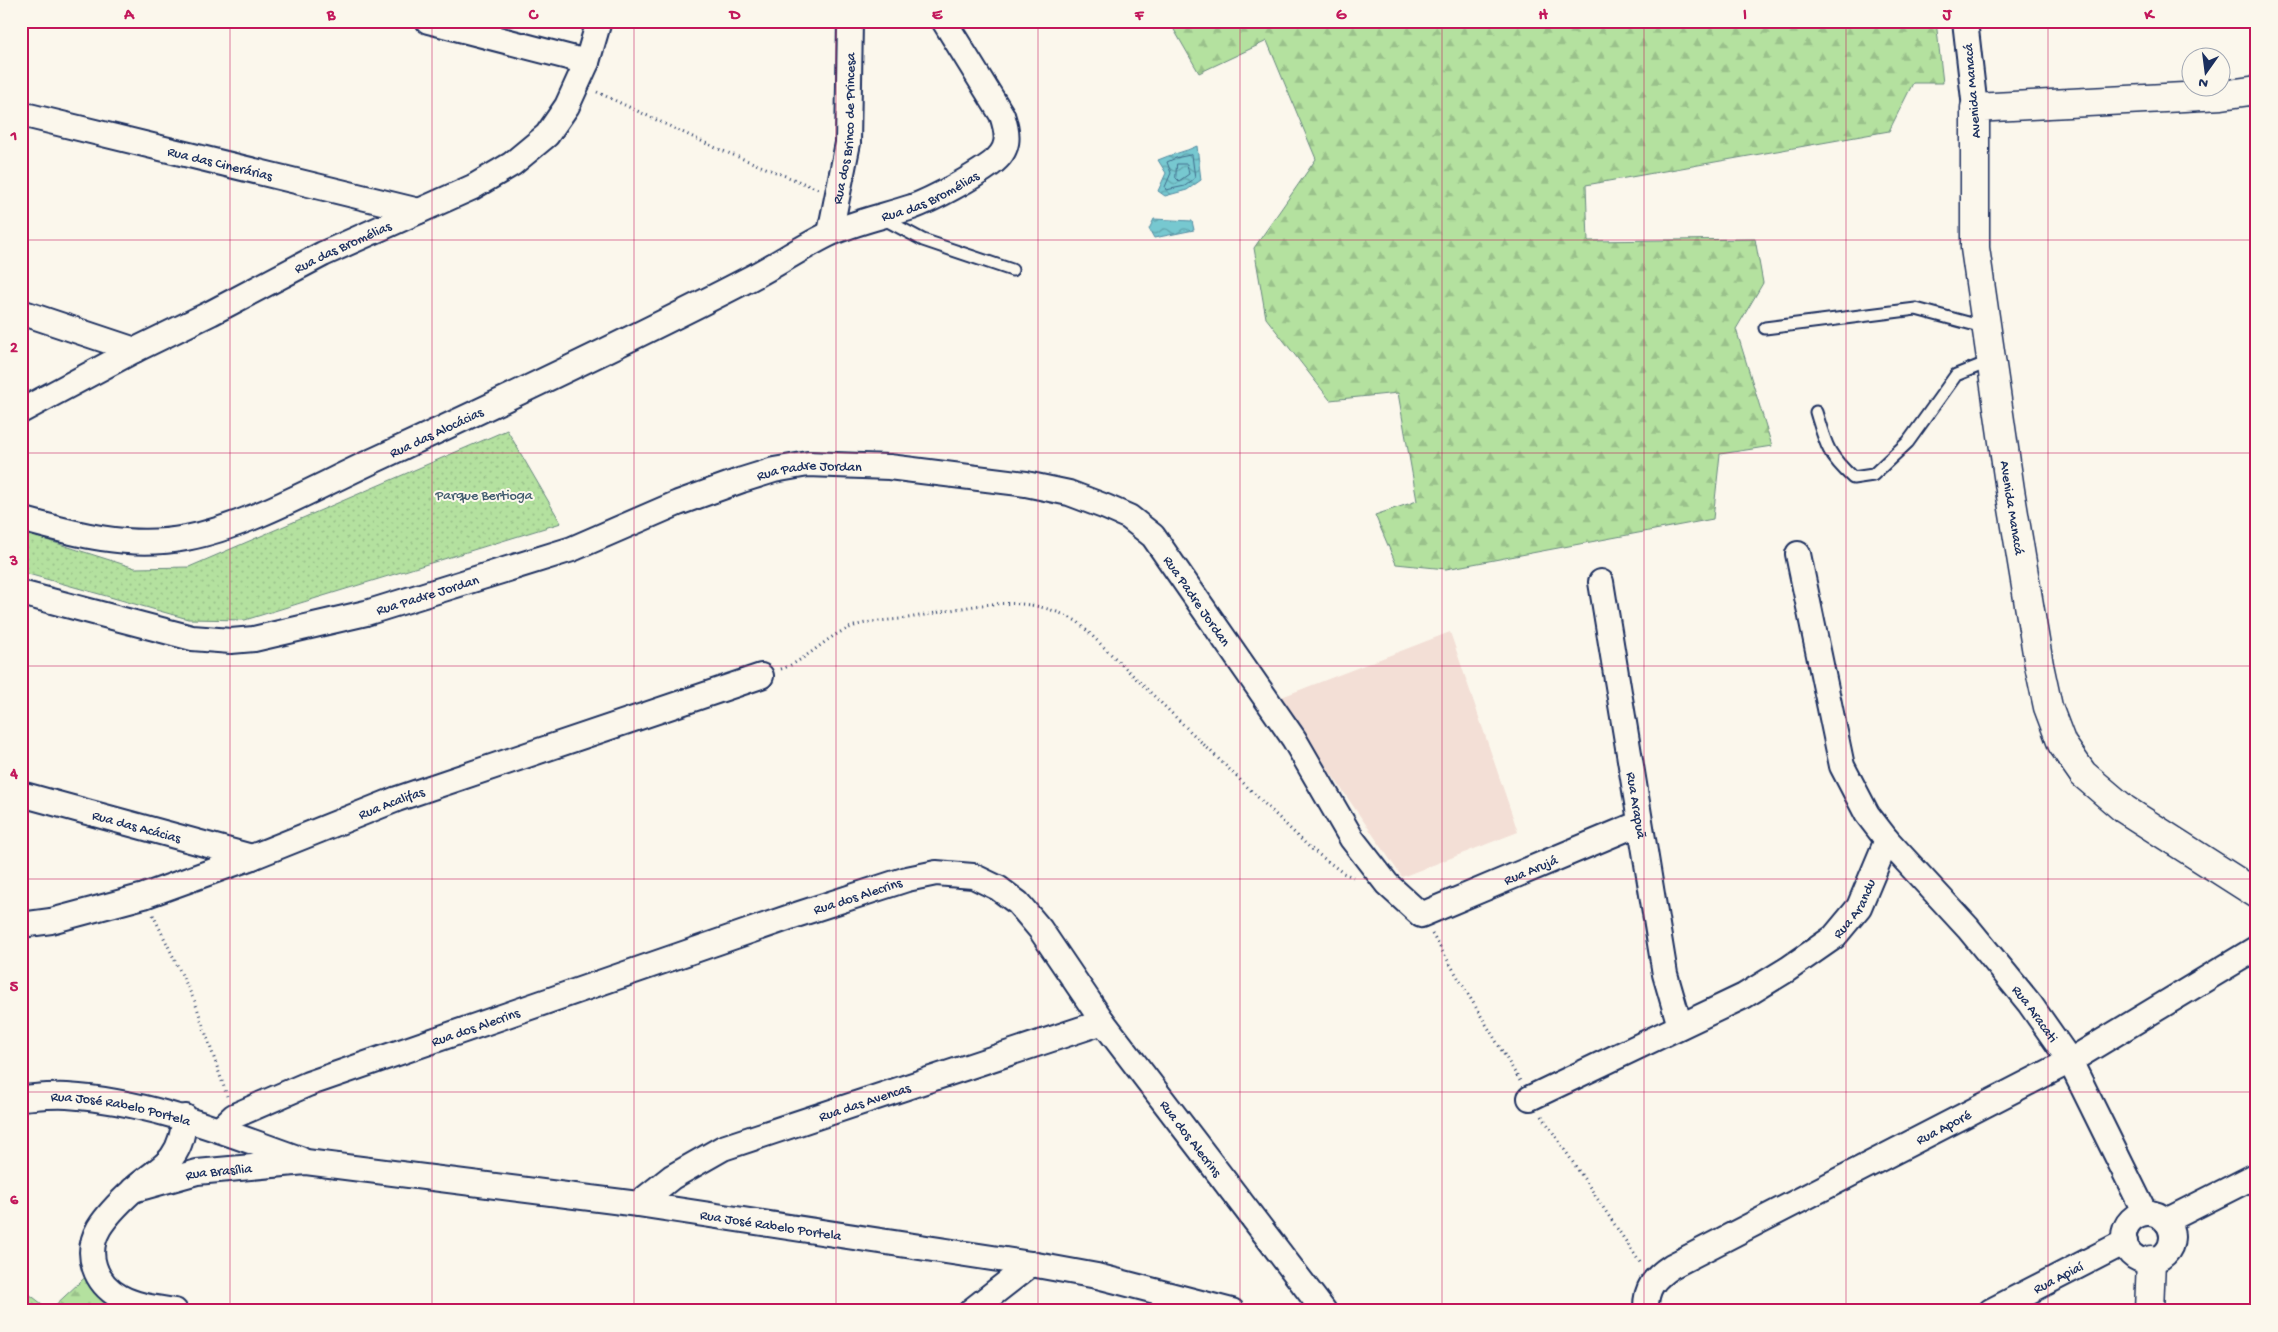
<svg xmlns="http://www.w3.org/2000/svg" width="2278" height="1332" viewBox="0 0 2278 1332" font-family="'Gochi Hand',sans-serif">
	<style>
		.built { fill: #f3dfd6 }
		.forest { fill: url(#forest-firs); stroke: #68887e }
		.park { fill: url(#park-dots); stroke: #68887e }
		.water { fill: url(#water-waves); stroke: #528ba2 }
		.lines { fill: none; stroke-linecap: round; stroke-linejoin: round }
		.shore { stroke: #406c8c; stroke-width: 1 }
		.service-casing { stroke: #1b2f5e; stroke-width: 15 }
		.minor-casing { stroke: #1b2f5e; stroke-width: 28 }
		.tertiary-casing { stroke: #1b2f5e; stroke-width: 31 }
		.path { stroke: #1b2f5e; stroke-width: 3; stroke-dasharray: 1 4; stroke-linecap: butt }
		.service { stroke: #fbf7ec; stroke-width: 11 }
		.minor { stroke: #fbf7ec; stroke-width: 24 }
		.tertiary { stroke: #fbf7ec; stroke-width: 28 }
		.grid { fill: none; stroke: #c2185b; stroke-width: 1; stroke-opacity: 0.55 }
		.labels { text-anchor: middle; stroke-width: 4; stroke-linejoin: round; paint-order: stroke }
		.street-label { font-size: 14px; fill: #1b2f5e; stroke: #fbf7ec }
		.park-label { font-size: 14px; fill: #415c6e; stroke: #fbf7ec }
		.neatline { fill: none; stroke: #c2185b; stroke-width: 2 }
		.grid-label { font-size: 16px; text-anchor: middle; font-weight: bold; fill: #c2185b }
	</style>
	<defs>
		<pattern id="forest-firs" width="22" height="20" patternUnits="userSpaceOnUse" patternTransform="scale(1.25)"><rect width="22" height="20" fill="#b4e19f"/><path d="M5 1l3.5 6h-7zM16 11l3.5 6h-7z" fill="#9ac18b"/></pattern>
		<pattern id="park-dots" width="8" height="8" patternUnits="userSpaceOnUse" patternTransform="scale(1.25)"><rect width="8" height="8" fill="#b4e19f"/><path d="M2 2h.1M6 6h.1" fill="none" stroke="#9ac18b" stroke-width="1.8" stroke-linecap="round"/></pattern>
		<pattern id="water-waves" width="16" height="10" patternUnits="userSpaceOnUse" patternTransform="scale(1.25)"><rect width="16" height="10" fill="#77c8d0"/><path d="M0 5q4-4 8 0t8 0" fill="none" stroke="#61a3ac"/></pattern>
	</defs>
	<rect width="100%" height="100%" fill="#fbf7ec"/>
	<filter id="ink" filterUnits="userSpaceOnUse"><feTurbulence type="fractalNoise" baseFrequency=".02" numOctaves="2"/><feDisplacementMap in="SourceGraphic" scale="10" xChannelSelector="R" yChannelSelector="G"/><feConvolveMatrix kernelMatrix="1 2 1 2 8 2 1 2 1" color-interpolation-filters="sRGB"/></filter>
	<g filter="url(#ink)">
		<path class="built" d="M 1450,632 L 1518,832 L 1402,877 L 1279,698 Z"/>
		<path class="forest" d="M 1169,21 L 1936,21 L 1943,83 L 1913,83 L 1889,131 L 1586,185 L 1588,241 L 1755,239 L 1763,283 L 1736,329 L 1772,446 L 1720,454 L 1713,519 L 1446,569 L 1396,564 L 1375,515 L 1417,501 L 1398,393 L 1330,400 L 1266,318 L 1254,248 L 1316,159 L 1267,41 L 1199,73 Z
			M 94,1269 L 144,1306 L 175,1311 L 21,1311 L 21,1288 L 50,1310 Z"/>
		<path class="park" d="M 507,430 L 561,523 L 245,620 L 188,619 L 21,572 L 21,532 L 135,568 L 189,567 Z"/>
		<path class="water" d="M 1197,146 L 1201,180 L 1187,190 L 1165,196 L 1158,191 L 1166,173 L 1158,160 C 1171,154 1185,152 1197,146 Z
			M 1154,219 L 1192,221 L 1194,230 L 1154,238 L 1149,229 Z"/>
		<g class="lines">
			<path class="shore" d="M 1192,155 L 1195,178 L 1185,186 L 1166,190 L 1165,187 L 1171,173 L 1167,162 L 1176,158 Z
				M 1177,164 L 1187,164 L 1189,174 L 1179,181 L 1176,178 Z"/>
			<g class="service-casing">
				<path id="service" d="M 882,218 L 923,240 L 1012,270
					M 1765,328 L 1916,309 L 1987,328
					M 1816,412 C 1826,445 1827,454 1853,478 L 1873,475 L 1908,442 L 1956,375 L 1991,361"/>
			</g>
			<g class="minor-casing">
				<g id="minor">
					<path d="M 428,21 L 587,62"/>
					<path d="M 1965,21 L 1975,108"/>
					<path id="s1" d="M 21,114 L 419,211"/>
					<path id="s2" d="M 830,233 L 848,143 L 850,21"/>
					<path d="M 21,312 L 135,350"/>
					<path id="s3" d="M 21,411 L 135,350 L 211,313 L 323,254 L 473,187 L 512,164 L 547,135 L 567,106 L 587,62 L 599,21"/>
					<path id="s4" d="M 21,519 C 75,534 129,549 186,538 C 249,526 318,486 377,459 C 502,401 627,342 749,279 C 776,265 801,248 827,235 C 853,222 885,216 912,207 C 934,199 972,178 991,164 C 1010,150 1009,136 1002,115 L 944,21"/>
					<path id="s5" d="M 1798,554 L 1842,766 L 1867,814 L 1887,840 L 1968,928 L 2030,1004 L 2070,1061 L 2145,1213"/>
					<path id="s6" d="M 1601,582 L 1665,974 L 1680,1026"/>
					<path id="s7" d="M 21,593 L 192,638 L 231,641 L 254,639 L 366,613 L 572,549 L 678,503 L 742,480 L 774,470 L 808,464 L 889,467 L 1026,484 L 1069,493 L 1106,507 L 1129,517 L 1153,536 L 1294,739 L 1352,839 L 1387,884 L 1421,915 L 1640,823"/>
					<path id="s8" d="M 21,794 L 252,857"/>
					<path id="s9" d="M 21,925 L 51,921 L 144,896 L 252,857 L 397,799 L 761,676"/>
					<path id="s10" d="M 21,1098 C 36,1097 52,1095 67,1096 C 149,1101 224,1132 300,1159"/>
					<path id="s11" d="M 1530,1098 L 1744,996 L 1788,969 L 1834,937 L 1859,907 L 1887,840"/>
					<path id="s12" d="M 219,1130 L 234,1116 L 308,1084 L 793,916 L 907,879 L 936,873 L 973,876 L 998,888 L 1018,903 L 1040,929 L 1103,1022 L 1324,1311"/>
					<path id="s13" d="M 133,1190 L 197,1172 L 306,1162 L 638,1204 L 1031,1264 L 1097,1276 L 1232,1311"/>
					<path id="s14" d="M 638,1204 L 672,1177 L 723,1148 L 1103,1022"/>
					<circle cx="2148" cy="1237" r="24"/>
					<path d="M 2166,1221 L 2257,1175"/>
					<path d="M 175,1311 C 156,1308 136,1306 120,1297 C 95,1283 84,1254 99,1228 C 107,1215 120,1202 132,1191 C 143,1180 164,1168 172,1157 C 181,1145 183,1132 185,1117"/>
					<path d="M 971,1311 L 1031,1264"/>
					<path id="s15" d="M 1646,1311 C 1645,1288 1654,1278 1672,1266 L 2070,1061 L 2257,948"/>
					<path id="s16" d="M 1991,1311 L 2125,1242"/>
				</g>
			</g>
			<g class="tertiary-casing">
				<g id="tertiary">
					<path id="s17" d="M 2257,90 L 2222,95 L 1975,108 L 1975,248 L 2010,490 L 2039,665 L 2048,707 L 2062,744 L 2083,774 L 2124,809 L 2257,894"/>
					<path d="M 2149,1311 L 2151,1260"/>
				</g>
			</g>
			<path class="path" d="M 597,92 L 716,148 L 818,189
				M 781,669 C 806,661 824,638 849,628 C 868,620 888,621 908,618 C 969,608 1021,589 1078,622 L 1309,847 L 1343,873 L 1353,877
				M 153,915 L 195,1002 L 227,1096
				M 1432,934 L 1520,1081
				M 1542,1116 L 1641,1264"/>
			<use href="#service" class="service"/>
			<use href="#minor" class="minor"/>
			<use href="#tertiary" class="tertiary"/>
		</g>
	</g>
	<path class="grid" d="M 230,21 L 230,1311M 432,21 L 432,1311M 634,21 L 634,1311M 836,21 L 836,1311M 1038,21 L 1038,1311M 1240,21 L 1240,1311M 1442,21 L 1442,1311M 1644,21 L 1644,1311M 1846,21 L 1846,1311M 2048,21 L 2048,1311M 21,240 L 2257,240M 21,453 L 2257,453M 21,666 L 2257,666M 21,879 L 2257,879M 21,1092 L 2257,1092"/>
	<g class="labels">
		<g class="street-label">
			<text transform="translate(1971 91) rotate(-95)" y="5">Avenida Manacá</text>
			<text dy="5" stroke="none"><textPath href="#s2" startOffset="106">Rua dos Brinco de Princesa</textPath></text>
			<text dy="5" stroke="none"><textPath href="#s1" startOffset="205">Rua das Cinerárias</textPath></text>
			<text dy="5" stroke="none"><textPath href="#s4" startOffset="988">Rua das Bromélias</textPath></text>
			<text dy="5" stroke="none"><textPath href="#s3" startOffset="361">Rua das Bromélias</textPath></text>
			<text dy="5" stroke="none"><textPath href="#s4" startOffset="440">Rua das Alocácias</textPath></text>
			<text dy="5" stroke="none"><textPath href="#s7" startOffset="822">Rua Padre Jordan</textPath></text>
			<text dy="5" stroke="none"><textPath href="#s17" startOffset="685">Avenida Manacá</textPath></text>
			<text dy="5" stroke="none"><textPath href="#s7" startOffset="418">Rua Padre Jordan</textPath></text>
			<text dy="5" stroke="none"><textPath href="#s7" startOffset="1258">Rua Padre Jordan</textPath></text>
			<text dy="5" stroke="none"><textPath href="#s9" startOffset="391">Rua Acalifas</textPath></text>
			<text dy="5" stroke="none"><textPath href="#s6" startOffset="226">Rua Arapuã</textPath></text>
			<text dy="5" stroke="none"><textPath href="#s8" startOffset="120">Rua das Acácias</textPath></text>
			<text dy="5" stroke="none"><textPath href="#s7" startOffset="1764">Rua Arujá</textPath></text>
			<text dy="5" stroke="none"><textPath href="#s12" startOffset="682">Rua dos Alecrins</textPath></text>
			<text dy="5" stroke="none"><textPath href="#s11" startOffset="380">Rua Arandu</textPath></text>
			<text dy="5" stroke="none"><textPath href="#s5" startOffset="532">Rua Aracati</textPath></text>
			<text dy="5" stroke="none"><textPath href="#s12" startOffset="278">Rua dos Alecrins</textPath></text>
			<text dy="5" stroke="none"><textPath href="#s14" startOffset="251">Rua das Avencas</textPath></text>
			<text dy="5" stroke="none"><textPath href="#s10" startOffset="101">Rua José Rabelo Portela</textPath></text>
			<text dy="5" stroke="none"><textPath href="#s15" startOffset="360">Rua Aporé</textPath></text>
			<text dy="5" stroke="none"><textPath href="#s12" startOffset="1146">Rua dos Alecrins</textPath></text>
			<text dy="5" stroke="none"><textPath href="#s13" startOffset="88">Rua Brasília</textPath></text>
			<text dy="5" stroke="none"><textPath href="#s13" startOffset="645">Rua José Rabelo Portela</textPath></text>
			<text dy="5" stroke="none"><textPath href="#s16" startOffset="75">Rua Apiaí</textPath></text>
		</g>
		<g class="park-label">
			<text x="484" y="499">Parque Bertioga</text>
		</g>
	</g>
	<rect width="2278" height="1332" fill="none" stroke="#fbf7ec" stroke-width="55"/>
	<g transform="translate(2206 72) rotate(194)"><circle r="24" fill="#fbf7ec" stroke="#a1a7b3"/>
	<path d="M0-4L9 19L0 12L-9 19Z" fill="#1b2f5e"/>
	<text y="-8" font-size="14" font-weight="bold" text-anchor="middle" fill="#1b2f5e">N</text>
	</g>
	<rect x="28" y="28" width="2222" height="1276" class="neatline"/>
	<g class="grid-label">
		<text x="129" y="19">A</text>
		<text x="331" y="19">B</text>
		<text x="533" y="19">C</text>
		<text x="735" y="19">D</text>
		<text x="937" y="19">E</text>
		<text x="1139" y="19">F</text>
		<text x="1341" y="19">G</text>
		<text x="1543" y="19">H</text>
		<text x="1745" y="19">I</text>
		<text x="1947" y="19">J</text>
		<text x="2149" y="19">K</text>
		<text x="14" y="140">1</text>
		<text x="14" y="352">2</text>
		<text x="14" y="565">3</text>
		<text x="14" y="778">4</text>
		<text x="14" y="991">5</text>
		<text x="14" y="1204">6</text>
	</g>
</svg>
